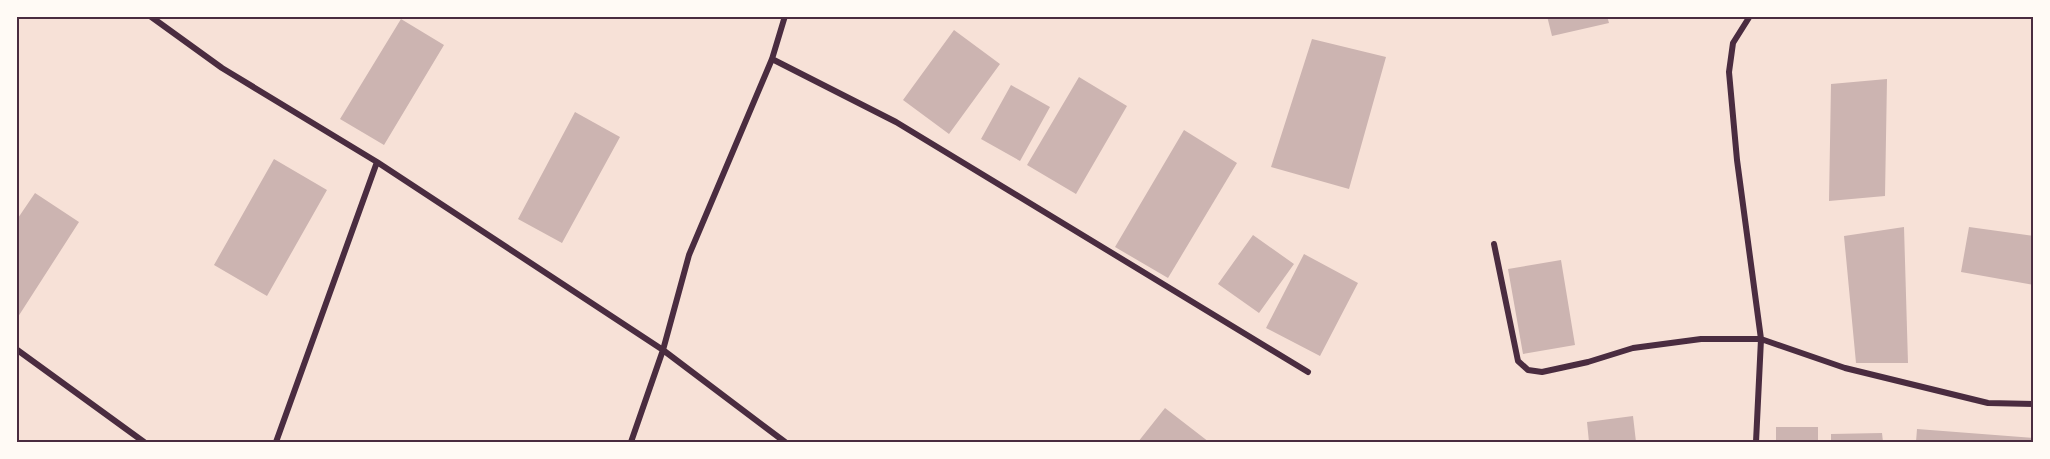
<svg xmlns="http://www.w3.org/2000/svg" width="2050" height="459" viewBox="0 0 2050 459" font-family="'Exo 2',sans-serif">
	<style>
		.building { fill: #ccb4b1 }
		.lines { fill: none; stroke-linecap: round; stroke-linejoin: round }
		.minor { stroke: #4a2c40; stroke-width: 6 }
		.neatline { fill: none; stroke: #4a2c40; stroke-width: 2 }
	</style>
	<rect width="100%" height="100%" fill="#f7e1d7"/>
	<path class="building" d="M 1547,16 L 1607,16 L 1609,23 L 1552,36 Z
		M 401,19 L 444,45 L 384,145 L 340,119 Z
		M 954,30 L 1000,64 L 949,134 L 903,100 Z
		M 1312,39 L 1386,57 L 1349,189 L 1271,167 Z
		M 1079,77 L 1127,106 L 1076,194 L 1027,165 Z
		M 1887,79 L 1885,196 L 1829,201 L 1831,84 Z
		M 1011,85 L 1050,107 L 1020,161 L 981,139 Z
		M 575,112 L 620,137 L 562,243 L 518,219 Z
		M 1184,130 L 1237,163 L 1168,278 L 1115,247 Z
		M 274,159 L 327,190 L 267,296 L 214,265 Z
		M 35,193 L 79,222 L 16,320 L 16,221 Z
		M 1904,227 L 1908,363 L 1856,363 L 1844,236 Z
		M 1969,227 L 2034,236 L 2034,285 L 1961,272 Z
		M 1253,235 L 1294,264 L 1259,313 L 1218,284 Z
		M 1304,254 L 1358,283 L 1320,356 L 1266,328 Z
		M 1561,260 L 1575,345 L 1523,354 L 1508,269 Z
		M 1165,408 L 1209,442 L 1138,442 Z
		M 1633,416 L 1636,442 L 1589,442 L 1587,422 Z
		M 1776,427 L 1818,427 L 1818,442 L 1776,442 Z
		M 1917,429 L 2034,438 L 2034,442 L 1916,442 Z
		M 1882,433 L 1883,442 L 1831,442 L 1831,434 Z"/>
	<g class="lines">
		<path class="minor" d="M 150,16 L 222,68 L 377,162 L 663,350 L 785,442
			M 1750,16 L 1733,43 L 1729,72 L 1737,160 L 1761,339 L 1756,442
			M 772,59 L 896,122 L 1308,372
			M 1494,244 L 1518,361 L 1528,370 L 1542,372 L 1588,362 L 1633,348 L 1701,339 L 1761,339 L 1845,368 L 1988,403 L 2034,404
			M 16,349 L 144,442
			M 276,442 L 377,162
			M 631,442 L 663,350 L 689,255 L 772,59 L 785,16"/>
	</g>
	<rect width="2050" height="459" fill="none" stroke="#fffaf5" stroke-width="36"/>
	<rect x="18" y="18" width="2014" height="423" class="neatline"/>
</svg>
